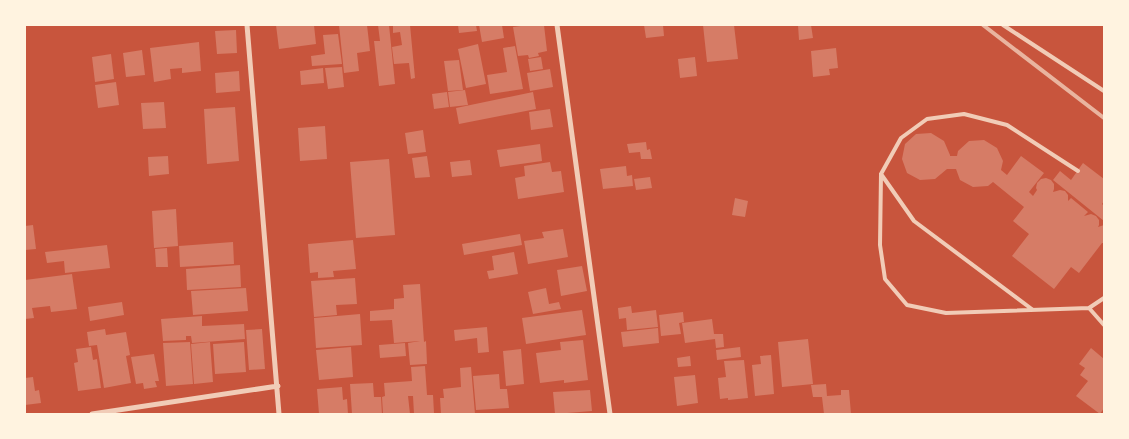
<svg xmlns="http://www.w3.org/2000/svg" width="1129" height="439" viewBox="0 0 1129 439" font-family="'PT Serif',serif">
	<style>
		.building { fill: #d67c66 }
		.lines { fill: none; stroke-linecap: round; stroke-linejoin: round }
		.service { stroke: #f1ccb7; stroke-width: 4 }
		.minor { stroke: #f1ccb7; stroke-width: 5 }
		.rail { stroke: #e9b49f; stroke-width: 4 }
	</style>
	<rect width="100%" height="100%" fill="#c8553d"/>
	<path class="building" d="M 276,25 L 314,25 L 316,44 L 279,49 Z
		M 339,25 L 367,25 L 370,51 L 357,53 L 359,71 L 344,73 Z
		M 378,25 L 389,25 L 395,84 L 379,86 L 374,41 L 380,41 Z
		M 393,25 L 410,25 L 415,78 L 411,79 L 409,63 L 394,64 L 392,47 L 402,45 L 400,32 L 393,33 Z
		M 458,25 L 476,25 L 477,31 L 459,33 Z
		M 479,25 L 502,25 L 504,38 L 482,42 Z
		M 528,25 L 544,25 L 547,51 L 538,53 L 539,56 L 529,58 L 528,55 L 518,56 L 513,27 Z
		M 644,25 L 663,25 L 664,36 L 646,38 Z
		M 703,25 L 734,25 L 738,59 L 707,62 Z
		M 798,25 L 811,25 L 813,38 L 799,40 Z
		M 236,30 L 237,53 L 217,54 L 215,31 Z
		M 338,34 L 342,64 L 312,66 L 311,56 L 325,54 L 323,35 Z
		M 199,42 L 201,71 L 182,73 L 182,68 L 170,69 L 171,79 L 154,82 L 150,48 Z
		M 478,44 L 486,84 L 466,88 L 458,49 Z
		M 515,46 L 523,89 L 490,94 L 487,75 L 507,72 L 503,48 Z
		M 836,48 L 838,68 L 829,69 L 830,75 L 813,77 L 811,51 Z
		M 142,50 L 145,75 L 126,77 L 123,53 Z
		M 111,54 L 114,79 L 95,82 L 92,57 Z
		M 541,57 L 543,69 L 530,71 L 528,59 Z
		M 695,57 L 697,76 L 680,78 L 678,59 Z
		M 459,60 L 463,90 L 448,91 L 444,61 Z
		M 342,67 L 344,87 L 328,89 L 325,68 Z
		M 323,68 L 324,83 L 301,85 L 300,71 Z
		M 550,69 L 553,87 L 530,91 L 527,73 Z
		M 239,71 L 240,91 L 216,93 L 215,73 Z
		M 116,82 L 119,105 L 98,108 L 95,85 Z
		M 465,90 L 468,105 L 450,107 L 448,92 Z
		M 447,92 L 449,107 L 434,109 L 432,94 Z
		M 533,92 L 536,109 L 459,124 L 456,108 Z
		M 164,102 L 166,128 L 143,129 L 141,103 Z
		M 235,107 L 239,161 L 207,164 L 204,109 Z
		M 550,109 L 553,127 L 531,130 L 529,112 Z
		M 325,126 L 327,159 L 300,161 L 298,128 Z
		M 423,130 L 426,152 L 408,154 L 405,133 Z
		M 931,133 L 944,141 L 950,155 L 950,156 L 957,156 L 958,151 L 969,141 L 984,140 L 997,148 L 1003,161 L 1001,170 L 1007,175 L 1021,156 L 1044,173 L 1029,192 L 1033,196 L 1037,190 L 1036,188 L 1037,183 L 1041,179 L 1046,178 L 1051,180 L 1054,184 L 1054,189 L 1053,192 L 1060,190 L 1065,191 L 1068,195 L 1068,201 L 1071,198 L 1088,212 L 1084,216 L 1091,214 L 1096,216 L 1099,220 L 1099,225 L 1098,227 L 1104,225 L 1104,243 L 1102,243 L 1079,273 L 1071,267 L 1054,289 L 1012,256 L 1029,234 L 1013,221 L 1024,207 L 993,182 L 988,186 L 973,187 L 960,180 L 956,169 L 947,169 L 935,179 L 920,180 L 907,173 L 902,159 L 905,144 L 916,134 Z
		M 646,142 L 647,150 L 650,149 L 652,159 L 641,159 L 640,152 L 629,153 L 627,144 Z
		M 540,144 L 542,161 L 500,167 L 497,150 Z
		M 168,156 L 169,174 L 149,176 L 148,157 Z
		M 427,156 L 430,177 L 415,178 L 412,158 Z
		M 389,159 L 395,235 L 356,238 L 350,162 Z
		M 470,160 L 472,175 L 452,177 L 450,162 Z
		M 550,162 L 552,172 L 561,171 L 564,192 L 518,199 L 515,178 L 525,176 L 524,166 Z
		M 1083,163 L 1104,179 L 1104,201 L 1102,204 L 1104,206 L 1104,221 L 1053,180 L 1060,171 L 1071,180 Z
		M 626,166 L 627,176 L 632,175 L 633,186 L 603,189 L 600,169 Z
		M 650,177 L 652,188 L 636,190 L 634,179 Z
		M 735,198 L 748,201 L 745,217 L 732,215 Z
		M 176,209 L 178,246 L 154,248 L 152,211 Z
		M 33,225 L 36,249 L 25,250 L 25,226 Z
		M 563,229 L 568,257 L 528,264 L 524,241 L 544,238 L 542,232 Z
		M 520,234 L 522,245 L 464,255 L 462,244 Z
		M 353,240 L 356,269 L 333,271 L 334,277 L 318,278 L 318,272 L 310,273 L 308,244 Z
		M 233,242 L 234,264 L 180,267 L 179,246 Z
		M 107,245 L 110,268 L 65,273 L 64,261 L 47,263 L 45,252 Z
		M 167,248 L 168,267 L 156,267 L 155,249 Z
		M 514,252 L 518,274 L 489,279 L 487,271 L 494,270 L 492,256 Z
		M 240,265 L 241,287 L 187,290 L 186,269 Z
		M 582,266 L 587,291 L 561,296 L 557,270 Z
		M 72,274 L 77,309 L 51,312 L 50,306 L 32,308 L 34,318 L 25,319 L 25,280 Z
		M 355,278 L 357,304 L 336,305 L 337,315 L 314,317 L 311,281 Z
		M 420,284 L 424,342 L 426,341 L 427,364 L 410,365 L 408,343 L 420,341 L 394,343 L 392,320 L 370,321 L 370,311 L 394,309 L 394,299 L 404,298 L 403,285 Z
		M 246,288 L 248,311 L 193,315 L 191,291 Z
		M 546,288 L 549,304 L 559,302 L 561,309 L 533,314 L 528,292 Z
		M 122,302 L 124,315 L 90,321 L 88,307 Z
		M 631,306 L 632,313 L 656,310 L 658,327 L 627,330 L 626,318 L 619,319 L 618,308 Z
		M 582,310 L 586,335 L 526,344 L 522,318 Z
		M 683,312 L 684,322 L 679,323 L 681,334 L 661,336 L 659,315 Z
		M 360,314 L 362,345 L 316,348 L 314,318 Z
		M 202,316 L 202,326 L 244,324 L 245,339 L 192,343 L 191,336 L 186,336 L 186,340 L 163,341 L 161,319 Z
		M 712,319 L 714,334 L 723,334 L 724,347 L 716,348 L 715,339 L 685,343 L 682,323 Z
		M 487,327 L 489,352 L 478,353 L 477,338 L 455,341 L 454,330 Z
		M 658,328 L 659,343 L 623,347 L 621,332 Z
		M 105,329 L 106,335 L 126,332 L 130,355 L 126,356 L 131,383 L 104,388 L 97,345 L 89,346 L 87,332 Z
		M 262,329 L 265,369 L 249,370 L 246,330 Z
		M 808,339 L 813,384 L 782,387 L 778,342 Z
		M 583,340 L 588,380 L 564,383 L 564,380 L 540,383 L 536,353 L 561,350 L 560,342 Z
		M 190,342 L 193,384 L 166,386 L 163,343 Z
		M 210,342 L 213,382 L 194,384 L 191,344 Z
		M 244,342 L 246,372 L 215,374 L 213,344 Z
		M 405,343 L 406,356 L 380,358 L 379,345 Z
		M 91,347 L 93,360 L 97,359 L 101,388 L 78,391 L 74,363 L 78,362 L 76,349 Z
		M 351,347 L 353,377 L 319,380 L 316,350 Z
		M 740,347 L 741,357 L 717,360 L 716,350 Z
		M 1091,348 L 1104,359 L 1104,408 L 1100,414 L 1076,396 L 1088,381 L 1080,375 L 1085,368 L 1079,364 Z
		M 521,349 L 524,384 L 506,386 L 503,351 Z
		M 154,354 L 159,381 L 155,381 L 157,387 L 144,389 L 143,383 L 136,384 L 131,357 Z
		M 771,355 L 774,394 L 755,396 L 752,365 L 761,364 L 760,356 Z
		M 690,356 L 691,366 L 678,367 L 677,358 Z
		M 744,360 L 748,398 L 728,400 L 728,398 L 720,399 L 718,378 L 726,377 L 724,361 Z
		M 425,366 L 427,395 L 433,395 L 434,413 L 414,414 L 413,396 L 408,396 L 410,414 L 383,414 L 382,397 L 385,396 L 384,383 L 412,381 L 411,367 Z
		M 471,367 L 475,414 L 441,414 L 440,398 L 444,398 L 443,389 L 461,387 L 460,368 Z
		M 499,374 L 500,389 L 507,389 L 509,408 L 476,410 L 473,376 Z
		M 695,375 L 698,403 L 677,406 L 674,377 Z
		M 33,377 L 35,391 L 39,390 L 41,403 L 25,405 L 25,378 Z
		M 373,383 L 374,397 L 381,397 L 382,414 L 352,414 L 350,384 Z
		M 826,384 L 827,396 L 841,395 L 841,390 L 849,390 L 851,414 L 824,414 L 822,397 L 813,397 L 811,385 Z
		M 342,387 L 343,400 L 347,399 L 348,414 L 319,414 L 317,389 Z
		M 590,390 L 592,411 L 555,414 L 553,392 Z"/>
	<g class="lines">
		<path class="service" d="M 1003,25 L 1104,91
			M 1078,171 L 1007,125 L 964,114 L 927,119 L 901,138 L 881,174 L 880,245 L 885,279 L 907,305 L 946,313 L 1089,308 L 1104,298
			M 881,174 L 914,221 L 1033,310
			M 1089,308 L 1104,325"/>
		<path class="minor" d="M 247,25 L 279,414
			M 557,25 L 610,414
			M 92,414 L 278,386"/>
		<path class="rail" d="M 983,25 L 1104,118"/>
	</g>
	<rect width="1129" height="439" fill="none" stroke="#fff3e0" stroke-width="52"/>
</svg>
